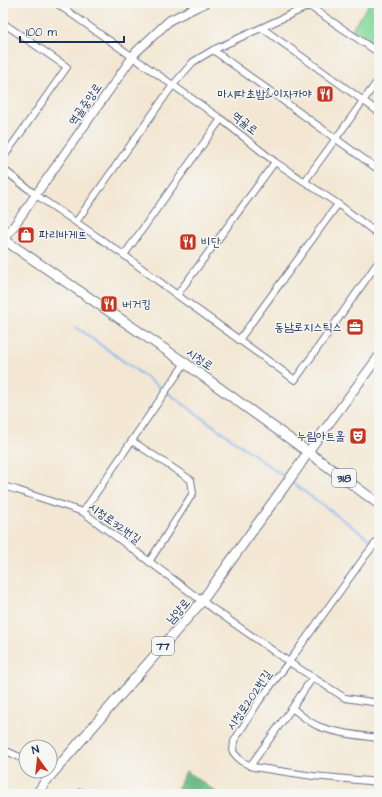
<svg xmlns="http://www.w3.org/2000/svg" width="382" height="797" viewBox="0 0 382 797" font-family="'Architects Daughter','Poor Story',sans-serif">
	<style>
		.green { fill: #81d79a; stroke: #4e837c }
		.forest { fill: #68b882; stroke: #427470 }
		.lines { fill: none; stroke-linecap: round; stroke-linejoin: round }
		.stream { stroke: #85b6f1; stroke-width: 2 }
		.street-casing { stroke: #676f87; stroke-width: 8 }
		.secondary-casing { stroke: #676f87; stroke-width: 10 }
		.primary-casing { stroke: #676f87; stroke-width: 11 }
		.street { stroke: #fff; stroke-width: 6 }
		.secondary { stroke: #fff; stroke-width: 8 }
		.primary { stroke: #fff; stroke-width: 9 }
		.labels { text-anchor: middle; stroke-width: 3; stroke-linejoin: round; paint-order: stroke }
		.shield { fill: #f6f6f2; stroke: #5d6b8a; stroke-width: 1 }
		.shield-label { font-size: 11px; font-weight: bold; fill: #1b2f5e }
		.poi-label { font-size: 12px; fill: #1b2f5e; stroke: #f6f6f2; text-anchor: end }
		.street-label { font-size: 12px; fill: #1b2f5e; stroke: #f6f6f2 }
	</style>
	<rect width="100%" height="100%" fill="#f6f6f2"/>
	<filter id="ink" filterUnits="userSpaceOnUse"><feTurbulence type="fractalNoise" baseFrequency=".025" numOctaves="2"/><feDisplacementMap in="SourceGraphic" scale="8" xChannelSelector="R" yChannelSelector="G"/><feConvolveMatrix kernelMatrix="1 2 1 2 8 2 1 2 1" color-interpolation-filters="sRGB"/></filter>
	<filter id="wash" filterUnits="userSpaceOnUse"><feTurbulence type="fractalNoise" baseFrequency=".012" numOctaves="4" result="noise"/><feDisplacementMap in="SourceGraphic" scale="16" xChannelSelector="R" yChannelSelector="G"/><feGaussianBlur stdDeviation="0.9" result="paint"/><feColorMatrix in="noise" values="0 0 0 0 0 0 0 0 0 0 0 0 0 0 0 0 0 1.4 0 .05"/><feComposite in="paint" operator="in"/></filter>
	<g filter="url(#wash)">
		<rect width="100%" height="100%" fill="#f3e7d3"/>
		<path class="green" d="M 370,3 L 378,3 L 379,4 L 379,48 L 352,29 Z"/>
		<path class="forest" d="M 186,771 L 219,794 L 175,794 Z"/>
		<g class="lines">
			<path class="stream" d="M 76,327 L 286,478
				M 291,482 L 379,546"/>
		</g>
	</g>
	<g filter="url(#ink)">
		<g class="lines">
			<g class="street-casing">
				<path id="street" d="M 56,3 L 221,119 L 275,162 L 338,204 L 379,235
					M 309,6 L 379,53
					M 3,23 L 67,67 L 3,158
					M 262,28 L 379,112
					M 213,50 L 379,170
					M 3,169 L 36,195 L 124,255 L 177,295 L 295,380 L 379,261
					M 305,181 L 379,79
					M 76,222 L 173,85 L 193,62 L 213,50 L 309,6 L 313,3
					M 124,255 L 221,119
					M 177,295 L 275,162
					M 239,340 L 338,204
					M 132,441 L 191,480 L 193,493 L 149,562
					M 3,486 L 17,490 L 83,512 L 202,601 L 289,662 L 345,698 L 379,703
					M 83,512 L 185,363
					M 379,539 L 366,555 L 289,662 L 259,701 L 234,741 L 233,752 L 241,761 L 253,767 L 313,776 L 379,782
					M 292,708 C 300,714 308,722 318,726 C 334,733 361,736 379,738
					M 4,750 L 26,760
					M 250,766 L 292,708 L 313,677
					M 43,771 L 50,776
					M 78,794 L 81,792 L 88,794"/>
			</g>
			<g class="secondary-casing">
				<path id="secondary" d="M 4,240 L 136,52 L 170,20 L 205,3
					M 308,452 L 379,356"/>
			</g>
			<g class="primary-casing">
				<path id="primary" d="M 3,239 L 185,363 L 308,452 L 379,504
					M 37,794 L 45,782 L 202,601 L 299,466 L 308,452"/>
			</g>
			<use href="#street" class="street"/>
			<use href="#secondary" class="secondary"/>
			<use href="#primary" class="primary"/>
		</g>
	</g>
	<defs>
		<g id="restaurant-square" transform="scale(0.9)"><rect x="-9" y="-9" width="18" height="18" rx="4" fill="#c8321e" stroke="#f6f6f2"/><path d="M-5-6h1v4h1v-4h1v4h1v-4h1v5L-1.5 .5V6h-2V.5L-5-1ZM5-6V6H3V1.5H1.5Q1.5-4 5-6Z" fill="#fff"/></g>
		<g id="shop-square" transform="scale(0.9)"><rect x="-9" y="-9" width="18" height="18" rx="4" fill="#c8321e" stroke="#f6f6f2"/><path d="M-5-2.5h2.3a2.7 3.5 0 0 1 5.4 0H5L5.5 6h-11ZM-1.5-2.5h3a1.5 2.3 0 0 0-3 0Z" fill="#fff"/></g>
		<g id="office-square" transform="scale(0.9)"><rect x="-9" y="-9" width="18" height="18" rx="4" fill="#c8321e" stroke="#f6f6f2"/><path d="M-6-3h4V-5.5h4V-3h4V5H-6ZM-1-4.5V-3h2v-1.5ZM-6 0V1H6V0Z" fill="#fff"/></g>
		<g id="theatre-square" transform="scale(0.9)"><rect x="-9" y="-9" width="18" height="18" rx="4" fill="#c8321e" stroke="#f6f6f2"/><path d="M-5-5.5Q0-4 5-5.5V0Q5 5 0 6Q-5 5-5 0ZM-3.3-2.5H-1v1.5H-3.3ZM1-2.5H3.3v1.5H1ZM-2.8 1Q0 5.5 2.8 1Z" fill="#fff"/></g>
	</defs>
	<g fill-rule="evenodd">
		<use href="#restaurant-square" x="325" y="94"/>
		<use href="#shop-square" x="26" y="235"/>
		<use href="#restaurant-square" x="188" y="242"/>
		<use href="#restaurant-square" x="109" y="304"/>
		<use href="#office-square" x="355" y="327"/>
		<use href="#theatre-square" x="358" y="436"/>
	</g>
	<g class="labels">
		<g class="shield">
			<rect x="332" y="469" width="24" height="18" rx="3"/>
			<rect x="152" y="637" width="22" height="18" rx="3"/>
		</g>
		<g class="shield-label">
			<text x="344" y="482">318</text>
			<text x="163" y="650">77</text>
		</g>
		<g class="poi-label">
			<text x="312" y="98">마시따초밥&amp;이자카야</text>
			<text x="39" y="239" text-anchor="start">파리바게뜨</text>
			<text x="201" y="246" text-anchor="start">비단</text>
			<text x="122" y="308" text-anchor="start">버거킹</text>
			<text x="342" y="331">동남로지스틱스</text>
			<text x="345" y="440">누림아트홀</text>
		</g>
		<g class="street-label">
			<text transform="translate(85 104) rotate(-55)" y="4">역골중앙로</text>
			<text transform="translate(245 123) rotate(39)" y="4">역골로</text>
			<text transform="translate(200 359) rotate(35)" y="4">시청로</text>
			<text transform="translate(115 523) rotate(36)" y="4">시청로32번길</text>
			<text transform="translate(178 611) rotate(-49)" y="4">남양로</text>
			<text transform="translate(249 700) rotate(-56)" y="4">시청로202번길</text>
		</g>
	</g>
	<rect width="382" height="797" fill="none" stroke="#f6f6f2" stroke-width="16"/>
	<g transform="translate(38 759) rotate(345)"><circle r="19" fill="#f6f6f2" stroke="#9ea6b7"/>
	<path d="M0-3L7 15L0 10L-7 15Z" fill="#c8321e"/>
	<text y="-6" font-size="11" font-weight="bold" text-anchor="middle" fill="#1b2f5e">N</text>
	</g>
	<path d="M20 36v6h104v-6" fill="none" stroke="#1b2f5e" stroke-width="2"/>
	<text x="26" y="36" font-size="12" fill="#1b2f5e" stroke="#f6f6f2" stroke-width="3" paint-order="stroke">100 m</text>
</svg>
